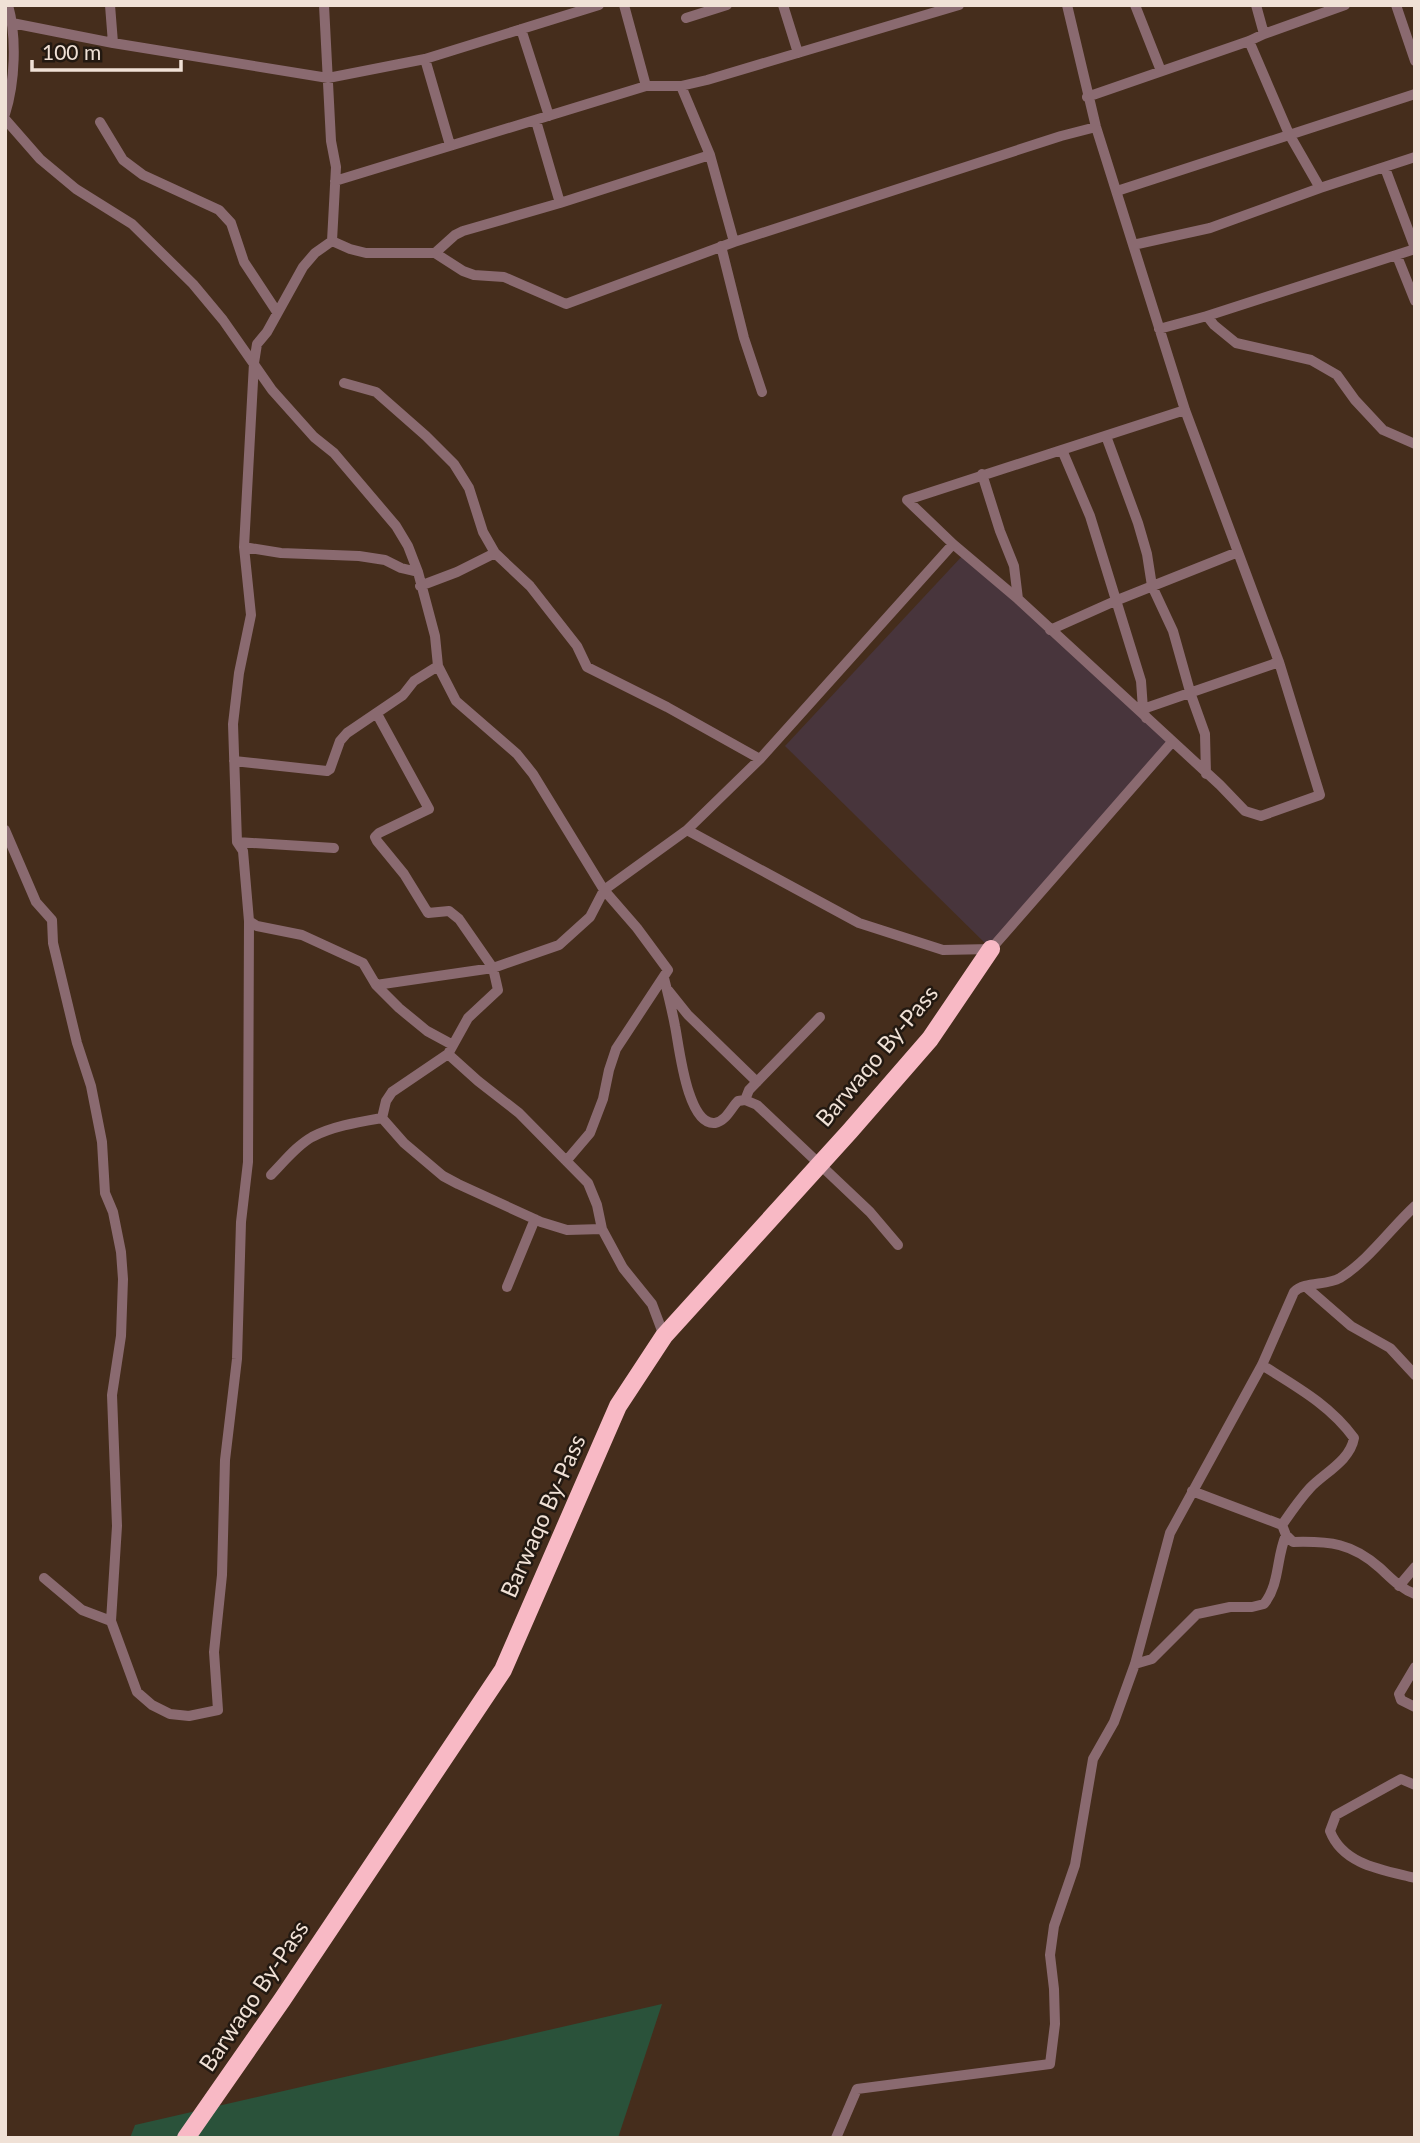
<svg xmlns="http://www.w3.org/2000/svg" width="1420" height="2143" viewBox="0 0 1420 2143" font-family="Lato,sans-serif">
	<style>
		.education { fill: #48353c }
		.green { fill: #2a523a }
		.lines { fill: none; stroke-linecap: round; stroke-linejoin: round }
		.street { stroke: #8a6a70; stroke-width: 10 }
		.highway { stroke: #f8b9c5; stroke-width: 18 }
		.labels { text-anchor: middle; stroke-width: 5; stroke-linejoin: round; paint-order: stroke }
		.street-label { font-size: 23px; fill: #f0e1d6; stroke: #231911 }
	</style>
	<rect width="100%" height="100%" fill="#452d1c"/>
	<path class="education" d="M 964,554 L 1175,747 L 991,949 L 785,746 Z"/>
	<path class="green" d="M 662,2004 L 618,2138 L 130,2138 L 135,2125 Z"/>
	<g class="lines">
		<path class="street" d="M 110,5 L 113,43
			M 624,5 L 646,86
			M 783,5 L 798,53
			M 1067,5 L 1096,127 L 1185,410 L 1279,662 L 1320,795 L 1261,816 L 1245,811 L 1220,785 L 1018,599 L 953,544 L 907,500 L 1185,410
			M 1135,5 L 1161,71
			M 1256,5 L 1264,34
			M 1396,5 L 1415,61
			M 686,18 L 727,5
			M 12,23 L 113,43 L 328,78 L 425,59 L 599,5
			M 521,29 L 549,116
			M 1249,41 L 1289,134 L 1320,188
			M 425,59 L 450,145
			M 681,86 L 710,155 L 734,242
			M 1087,97 L 1249,41 L 1264,34 L 1345,5
			M 5,114 C 15,83 17,37 8,5
			M 5,119 L 40,159 L 76,189 L 132,224 L 193,284 L 223,320 L 272,390 L 314,437 L 334,453 L 396,526 L 408,546 L 418,572 L 435,636 L 438,666 L 456,701 L 517,754 L 533,774 L 604,890 L 637,928 L 668,970 L 616,1049 L 609,1070 L 603,1099 L 590,1133 L 567,1160
			M 536,121 L 560,203
			M 100,122 L 123,160 L 143,175 L 219,210 L 231,223 L 244,262 L 277,312
			M 1385,168 L 1415,248
			M 335,181 L 646,86 L 681,86 L 707,80 L 959,5
			M 1117,191 L 1415,94
			M 332,241 L 350,249 L 366,253 L 435,253 L 463,271 L 474,275 L 504,277 L 566,304 L 734,242 L 1061,136 L 1096,127
			M 1133,245 L 1210,228 L 1320,188 L 1415,157
			M 721,246 L 744,338 L 762,392
			M 435,253 L 455,235 L 463,231 L 560,203 L 710,155
			M 1397,256 L 1415,301
			M 1207,316 L 1214,325 L 1236,343 L 1311,360 L 1337,375 L 1355,400 L 1383,430 L 1415,444
			M 1159,329 L 1207,316 L 1415,249
			M 344,383 L 376,392 L 426,436 L 454,464 L 469,488 L 483,532 L 495,553 L 530,586 L 577,646 L 587,667 L 667,707 L 760,759
			M 1106,436 L 1138,523 L 1147,554 L 1152,586 L 1173,631 L 1191,695 L 1205,734 L 1206,774
			M 1062,450 L 1090,516 L 1141,681 L 1143,709 L 1146,718
			M 982,474 L 1000,531 L 1014,566 L 1018,599
			M 244,547 L 281,553 L 359,556 L 385,560 L 401,568 L 418,572
			M 420,586 L 457,572 L 495,553
			M 1050,630 L 1115,601 L 1238,552
			M 1143,709 L 1279,662
			M 234,761 L 327,771 L 330,769 L 340,741 L 347,733 L 403,695 L 414,681 L 438,666
			M 5,830 L 36,902 L 52,920 L 53,943 L 77,1043 L 91,1086 L 102,1142 L 105,1193 L 113,1212 L 121,1252 L 123,1279 L 121,1336 L 112,1395 L 117,1526 L 111,1621
			M 687,830 L 859,923 L 943,950 L 991,949 L 1172,742
			M 237,842 L 334,848
			M 249,921 L 257,926 L 302,935 L 363,963 L 376,985 L 399,1008 L 427,1031 L 451,1044
			M 664,978 C 668,994 672,1010 675,1026 C 679,1045 687,1126 715,1123 C 726,1121 731,1108 738,1101 L 745,1100 L 757,1105 L 870,1212 L 898,1245
			M 376,985 L 493,968 L 559,945 L 590,917 L 604,890 L 687,830 L 760,759 L 953,544
			M 668,990 L 688,1015 L 757,1082
			M 448,1054 L 478,1081 L 519,1113 L 588,1183 L 597,1205 L 602,1229 L 623,1268 L 652,1304 L 664,1336
			M 745,1100 L 749,1090 L 820,1017
			M 382,1118 L 404,1143 L 443,1176 L 458,1184 L 541,1222 L 567,1230 L 602,1229
			M 271,1175 C 284,1162 296,1146 312,1137 C 333,1126 359,1122 382,1118 L 386,1101 L 392,1092 L 448,1054 L 468,1018 L 498,990 L 493,968 L 459,919 L 449,911 L 428,913 L 404,874 L 377,841 L 375,837 L 379,833 L 429,809 L 377,714
			M 1305,1286 L 1351,1326 L 1390,1348 L 1415,1375
			M 507,1287 L 535,1219
			M 1262,1365 C 1297,1387 1330,1405 1354,1438 C 1350,1461 1324,1473 1310,1488 C 1299,1500 1291,1512 1282,1525
			M 1192,1491 L 1282,1525 L 1286,1535 L 1293,1542 C 1330,1541 1352,1543 1380,1568 C 1391,1578 1401,1589 1415,1594
			M 44,1578 L 82,1610 L 111,1621 L 137,1692 L 152,1705 L 170,1714 L 189,1716 L 218,1710 L 214,1652 L 222,1575 L 225,1460 L 237,1359 L 241,1222 L 248,1162 L 249,921 L 243,851 L 237,842 L 233,724 L 239,673 L 251,615 L 244,547 L 254,363 L 257,344 L 267,332 L 303,267 L 315,253 L 332,241 L 336,167 L 331,141 L 324,5
			M 1399,1586 L 1415,1567
			M 1135,1664 L 1152,1659 L 1197,1614 L 1230,1607 L 1252,1607 L 1264,1604 C 1280,1584 1276,1558 1286,1535
			M 1415,1667 L 1399,1694 L 1401,1700 L 1415,1707
			M 1415,1785 L 1401,1779 L 1336,1815 L 1330,1831 C 1343,1865 1383,1870 1415,1878
			M 836,2138 L 857,2089 L 1050,2064 L 1055,2024 L 1054,1989 L 1050,1955 L 1054,1926 L 1075,1865 L 1093,1759 L 1114,1722 L 1135,1664 L 1170,1533 L 1262,1365 L 1294,1292 C 1305,1281 1326,1286 1340,1278 C 1369,1260 1390,1229 1415,1206"/>
		<path class="highway" d="M 186,2138 L 282,2000 L 503,1670 L 618,1406 L 664,1336 L 850,1131 L 930,1039 L 991,949"/>
	</g>
	<g class="labels">
		<g class="street-label">
			<text transform="translate(877 1056) rotate(-50)" y="8">Barwaqo By-Pass</text>
			<text transform="translate(543 1516) rotate(-66)" y="8">Barwaqo By-Pass</text>
			<text transform="translate(254 1996) rotate(-56)" y="8">Barwaqo By-Pass</text>
		</g>
	</g>
	<rect width="1420" height="2143" fill="none" stroke="#f0e1d6" stroke-width="14"/>
	<path d="M32 60v10h149v-10" fill="none" stroke="#f0e1d6" stroke-width="3.5"/>
	<text x="42" y="60" font-size="21" fill="#f0e1d6" stroke="#231911" stroke-width="5" paint-order="stroke">100 m</text>
</svg>
